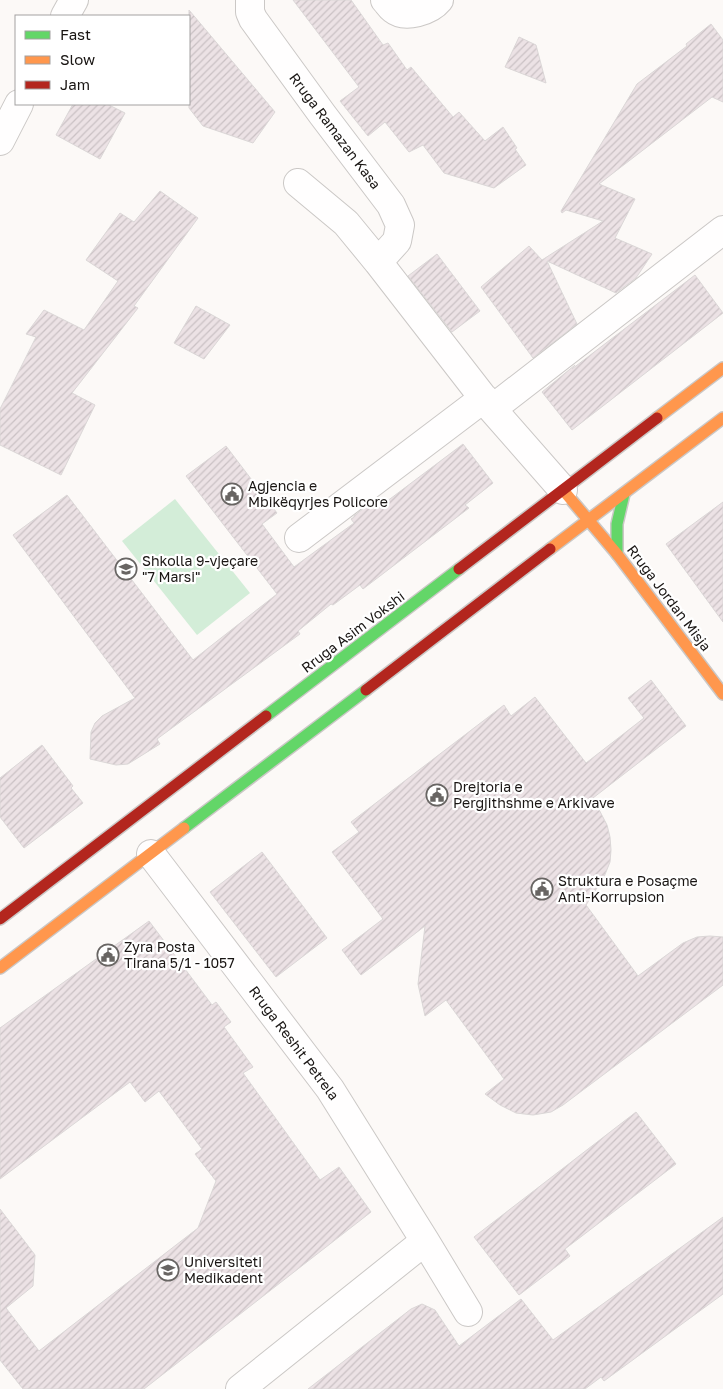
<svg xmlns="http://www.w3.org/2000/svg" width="723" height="1389" viewBox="0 0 723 1389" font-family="'Golos Text',sans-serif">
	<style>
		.green { fill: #d3edd8 }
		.building { fill: url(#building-hatch); stroke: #dbd7d7 }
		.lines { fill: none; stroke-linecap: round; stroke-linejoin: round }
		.street-casing { stroke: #cbc8c6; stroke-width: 30 }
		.fast-casing { stroke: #cbc8c6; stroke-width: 14 }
		.slow-casing { stroke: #cbc8c6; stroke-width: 14 }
		.jam-casing { stroke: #cbc8c6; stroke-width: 14 }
		.street { stroke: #fffefe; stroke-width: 28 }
		.fast { stroke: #63d668; stroke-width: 11 }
		.slow { stroke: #ff974d; stroke-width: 11 }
		.jam { stroke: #b3261e; stroke-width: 11 }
		.labels { text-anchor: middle; stroke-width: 4.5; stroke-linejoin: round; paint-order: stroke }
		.street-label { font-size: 14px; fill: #191513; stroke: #fff }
		.poi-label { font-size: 14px; fill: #191513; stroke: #fff; text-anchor: start }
	</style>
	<defs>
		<pattern id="building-hatch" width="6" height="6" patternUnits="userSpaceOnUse" patternTransform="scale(1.25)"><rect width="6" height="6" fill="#ece2e5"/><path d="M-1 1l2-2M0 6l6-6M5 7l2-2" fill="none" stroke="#cac1c4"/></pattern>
	</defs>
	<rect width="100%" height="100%" fill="#fcf9f7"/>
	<path class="green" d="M 175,499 L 250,593 L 197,635 L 122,541 Z"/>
	<path class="building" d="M 293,0 L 351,0 L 383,45 L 388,43 L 407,70 L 411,67 L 453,117 L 459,112 L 485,141 L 503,127 L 517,148 L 515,149 L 526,165 L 494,188 L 444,173 L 423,145 L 409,152 L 385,122 L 368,136 L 340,101 L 359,87 Z
		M 189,10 L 275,112 L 253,143 L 203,126 L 189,108 Z
		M 711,24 L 723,40 L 723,102 L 712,97 L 599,184 L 635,199 L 615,238 L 652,254 L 636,278 L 616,293 L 547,261 L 577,324 L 533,358 L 481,287 L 529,246 L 542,260 L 603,221 L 566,210 L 562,213 L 561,211 L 637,84 L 687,46 L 686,44 Z
		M 519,37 L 536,45 L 546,83 L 505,67 Z
		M 73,104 L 107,104 L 125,113 L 100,159 L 56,135 Z
		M 160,191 L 198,218 L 134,306 L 138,308 L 72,393 L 95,405 L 61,475 L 0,445 L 0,409 L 36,337 L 26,334 L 44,310 L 84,330 L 118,281 L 86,260 L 120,213 L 134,222 Z
		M 437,254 L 480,311 L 452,332 L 408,276 Z
		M 695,275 L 723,313 L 572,430 L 542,392 L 575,365 L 572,369 Z
		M 196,306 L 230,325 L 204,359 L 174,343 Z
		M 463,444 L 493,483 L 465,505 L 469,508 L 363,589 L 360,585 L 333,605 L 331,604 L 298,631 L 300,634 L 157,739 L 160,744 L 128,764 L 116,765 L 90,759 L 91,732 L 95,723 L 102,716 L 135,698 L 13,535 L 67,495 L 193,660 L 277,594 L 186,476 L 226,446 L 277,513 L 262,524 L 294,567 L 354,523 L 351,519 L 354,517 L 354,516 L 373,501 L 378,508 Z
		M 723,502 L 723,622 L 666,544 Z
		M 651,680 L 686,726 L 593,798 L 607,825 L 610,837 L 611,850 L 610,862 L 604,877 L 586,905 L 638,976 L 683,943 L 697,937 L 710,936 L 723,937 L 723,985 L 563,1105 L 551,1112 L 533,1115 L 516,1113 L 500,1105 L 485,1094 L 504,1079 L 446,1000 L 425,1016 L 418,984 L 425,926 L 361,975 L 342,950 L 383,919 L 332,852 L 359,832 L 351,822 L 504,705 L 511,716 L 535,697 L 586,763 L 644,718 L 628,698 Z
		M 42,745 L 73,786 L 71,788 L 83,803 L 24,848 L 0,817 L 0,778 Z
		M 262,852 L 327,938 L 276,977 L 210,892 Z
		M 149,921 L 212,1005 L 216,1002 L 231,1022 L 224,1027 L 253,1067 L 243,1073 L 320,1180 L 339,1167 L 371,1212 L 144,1389 L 23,1389 L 0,1360 L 0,1209 L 35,1255 L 33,1286 L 6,1308 L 39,1351 L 198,1228 L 216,1181 L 195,1154 L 202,1149 L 159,1091 L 145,1102 L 130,1082 L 0,1179 L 0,1028 Z
		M 636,1112 L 676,1164 L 565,1249 L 570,1256 L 519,1295 L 474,1237 Z
		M 723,1217 L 723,1294 L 604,1381 L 601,1377 L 585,1389 L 308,1389 L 411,1309 L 422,1304 L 435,1310 L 459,1346 L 521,1299 L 553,1340 Z"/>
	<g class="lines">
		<g class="street-casing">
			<path id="street" d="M 250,0 L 250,12 L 253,19 L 322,114 L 391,205 L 400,225 L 397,241 L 378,262
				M 385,0 C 388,3 390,7 393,9 C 405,19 430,11 439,0
				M 65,16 L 74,0
				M 0,141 L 19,104
				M 298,183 L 346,223 L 378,262 L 492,409 L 563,490
				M 492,409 L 723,230
				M 299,538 L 484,398
				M 151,854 L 330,1089 L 425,1241 L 468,1312
				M 240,1389 L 425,1241"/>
		</g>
		<g class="fast-casing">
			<path id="fast" d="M 617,554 L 617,524 L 624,494
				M 266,716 L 459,569
				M 184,828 L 366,690"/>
		</g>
		<g class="slow-casing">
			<path id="slow" d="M 657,418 L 723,368
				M 563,490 L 617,554 L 723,694
				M 550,549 L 723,418
				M 0,968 L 184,828"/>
		</g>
		<g class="jam-casing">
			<path id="jam" d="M 459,569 L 657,418
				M 366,690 L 550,549
				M 0,919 L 266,716"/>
		</g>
		<use href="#street" class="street"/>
		<use href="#fast" class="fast"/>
		<use href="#slow" class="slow"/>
		<use href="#jam" class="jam"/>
	</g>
	<defs>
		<g id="civic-ring" transform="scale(1.125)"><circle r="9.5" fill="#fff" stroke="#686563" stroke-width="1.5"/><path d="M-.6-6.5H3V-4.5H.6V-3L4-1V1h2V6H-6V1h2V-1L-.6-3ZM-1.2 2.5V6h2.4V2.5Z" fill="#686563"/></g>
		<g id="school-ring" transform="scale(1.125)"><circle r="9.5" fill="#fff" stroke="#686563" stroke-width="1.5"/><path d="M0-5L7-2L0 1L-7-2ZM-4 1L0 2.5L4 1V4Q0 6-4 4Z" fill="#686563"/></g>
		<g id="university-ring" transform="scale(1.125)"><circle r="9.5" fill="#fff" stroke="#686563" stroke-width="1.5"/><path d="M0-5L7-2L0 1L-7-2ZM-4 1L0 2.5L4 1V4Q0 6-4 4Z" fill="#686563"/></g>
	</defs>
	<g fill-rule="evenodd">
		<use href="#civic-ring" x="232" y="494"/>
		<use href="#school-ring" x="126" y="569"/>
		<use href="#civic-ring" x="437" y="795"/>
		<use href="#civic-ring" x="542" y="889"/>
		<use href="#civic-ring" x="108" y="955"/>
		<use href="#university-ring" x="168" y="1270"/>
	</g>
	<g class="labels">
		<g class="street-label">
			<text transform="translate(335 131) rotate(53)" y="5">Rruga Ramazan Kasa</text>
			<text transform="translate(669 598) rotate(53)" y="5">Rruga Jordan Misja</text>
			<text transform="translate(353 632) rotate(-37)" y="5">Rruga Asim Vokshi</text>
			<text transform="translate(294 1043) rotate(53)" y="5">Rruga Reshit Petrela</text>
		</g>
		<g class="poi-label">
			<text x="248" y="491">Agjencia e<tspan x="248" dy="16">Mbikëqyrjes Policore</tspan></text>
			<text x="142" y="566">Shkolla 9-vjeçare<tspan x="142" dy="16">"7 Marsi"</tspan></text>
			<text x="453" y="792">Drejtoria e<tspan x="453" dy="16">Pergjithshme e Arkivave</tspan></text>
			<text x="558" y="886">Struktura e Posaçme<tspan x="558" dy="16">Anti-Korrupsion</tspan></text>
			<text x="124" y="952">Zyra Posta<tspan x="124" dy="16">Tirana 5/1 - 1057</tspan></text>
			<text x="184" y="1267">Universiteti<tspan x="184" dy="16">Medikadent</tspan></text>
		</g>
	</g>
	<rect x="15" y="15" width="175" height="90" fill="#ffffff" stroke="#a3a1a1"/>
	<rect x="25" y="31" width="25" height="8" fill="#63d668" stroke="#a3a1a1"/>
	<text x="60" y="40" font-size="15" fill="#191513">Fast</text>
	<rect x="25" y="56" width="25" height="8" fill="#ff974d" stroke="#a3a1a1"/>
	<text x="60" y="65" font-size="15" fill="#191513">Slow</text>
	<rect x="25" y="81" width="25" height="8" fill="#b3261e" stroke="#a3a1a1"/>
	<text x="60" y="90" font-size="15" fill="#191513">Jam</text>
</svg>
